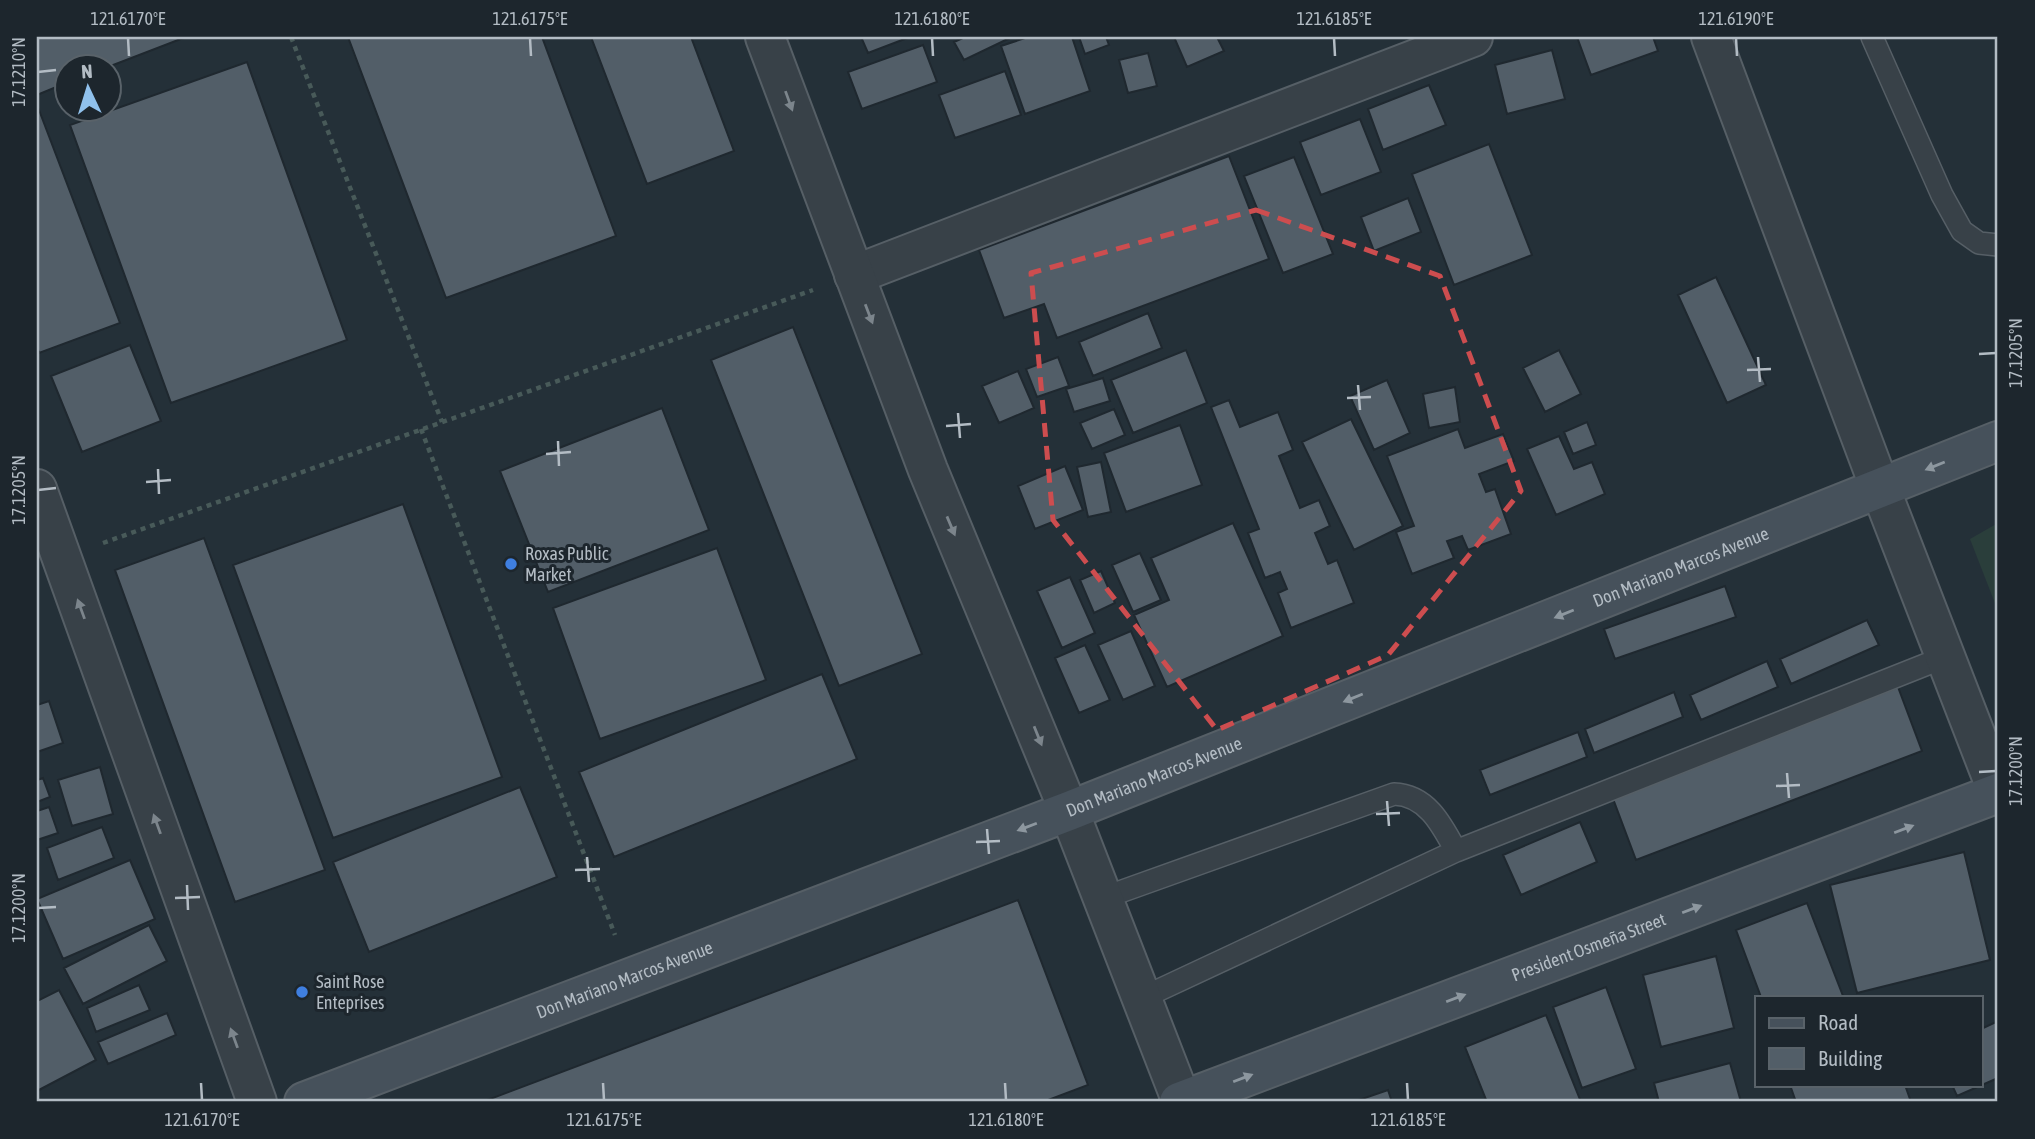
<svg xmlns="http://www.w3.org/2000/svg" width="2035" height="1139" viewBox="0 0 2035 1139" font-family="'Asap Condensed',sans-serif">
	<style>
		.green { fill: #2a3e3b }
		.building { fill: #525e68; stroke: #1f282f; stroke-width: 2 }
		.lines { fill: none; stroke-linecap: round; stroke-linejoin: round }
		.service-casing { stroke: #565f66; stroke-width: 24 }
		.minor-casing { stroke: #565f66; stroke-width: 42 }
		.tertiary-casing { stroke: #565f66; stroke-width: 42 }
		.secondary-casing { stroke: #565f66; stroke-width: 42 }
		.path { stroke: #485a59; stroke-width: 4.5; stroke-dasharray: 5 5; stroke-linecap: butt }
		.service { stroke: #384148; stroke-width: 21 }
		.minor { stroke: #384148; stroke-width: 38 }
		.tertiary { stroke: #384148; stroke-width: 38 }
		.secondary { stroke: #46515b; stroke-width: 38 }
		.oneway { fill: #7c858c }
		.oneway2 { fill: #8d979f }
		.marked { fill: none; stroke: #cd4d4f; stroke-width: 5; stroke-dasharray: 14 9; stroke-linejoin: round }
		.ticks { fill: none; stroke: #b3bcc4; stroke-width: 2.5 }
		.shop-dot { fill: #3f7fe0; stroke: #1d262d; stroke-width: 2.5 }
		.labels { text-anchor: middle; stroke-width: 6; stroke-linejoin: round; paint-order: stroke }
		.poi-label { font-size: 18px; fill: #b3bcc4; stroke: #1d262d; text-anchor: start }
		.street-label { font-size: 18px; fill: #b3bcc4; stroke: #1d262d }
		.neatline { fill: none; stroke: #b3bcc4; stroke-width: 2.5 }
		.ticks-label { font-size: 18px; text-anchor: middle; fill: #b3bcc4 }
	</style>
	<rect width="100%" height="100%" fill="#243038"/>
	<path class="green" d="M 1998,523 L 1998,611 L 1970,539 Z"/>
	<path class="building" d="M 37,37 L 186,37 L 108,67 L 66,66 L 66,83 L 37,95 Z
		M 348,37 L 542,37 L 616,236 L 446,298 Z
		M 591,37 L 691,37 L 734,151 L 647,184 Z
		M 861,37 L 910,37 L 868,53 Z
		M 965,37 L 1012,37 L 964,60 L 954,42 Z
		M 1028,37 L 1072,37 L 1090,91 L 1025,114 L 1001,46 Z
		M 1079,37 L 1106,37 L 1109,45 L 1085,54 Z
		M 1174,37 L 1217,37 L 1224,51 L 1187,67 Z
		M 1577,37 L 1653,37 L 1658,51 L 1591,75 Z
		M 923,45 L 937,82 L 862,109 L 848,72 Z
		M 1552,50 L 1565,99 L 1507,114 L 1495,65 Z
		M 1148,53 L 1157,86 L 1128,93 L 1119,60 Z
		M 247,62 L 347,340 L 171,403 L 70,125 Z
		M 1005,71 L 1021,115 L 955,138 L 939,95 Z
		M 1429,85 L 1446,125 L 1383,150 L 1368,109 Z
		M 39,110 L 120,323 L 39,353 L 37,346 L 37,111 Z
		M 1360,119 L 1381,172 L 1321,195 L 1300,142 Z
		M 1489,144 L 1532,255 L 1454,285 L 1412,174 Z
		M 1229,156 L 1269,259 L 1057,338 L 1044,304 L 1004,318 L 979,250 Z
		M 1294,157 L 1333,254 L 1283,273 L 1244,176 Z
		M 1408,198 L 1421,232 L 1374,251 L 1361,217 Z
		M 1716,277 L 1766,385 L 1727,403 L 1678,295 Z
		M 1148,313 L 1162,348 L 1093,376 L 1079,342 Z
		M 793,327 L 922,654 L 839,686 L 711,360 Z
		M 130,345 L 161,421 L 82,452 L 51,376 Z
		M 1186,350 L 1207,403 L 1133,433 L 1111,380 Z
		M 1559,350 L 1581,394 L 1545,412 L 1523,368 Z
		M 1058,357 L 1069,386 L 1037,397 L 1026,369 Z
		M 1018,371 L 1034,408 L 999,423 L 982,386 Z
		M 1103,378 L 1110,401 L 1074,412 L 1066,389 Z
		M 1387,380 L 1410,433 L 1374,450 L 1350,396 Z
		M 1455,387 L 1460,422 L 1429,428 L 1423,394 Z
		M 1229,400 L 1240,427 L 1278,412 L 1293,450 L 1279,456 L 1300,508 L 1319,500 L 1330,526 L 1315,533 L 1328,564 L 1337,560 L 1354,603 L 1291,628 L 1278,593 L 1287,589 L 1280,572 L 1265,578 L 1248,533 L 1259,529 L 1211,407 Z
		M 662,408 L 709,530 L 548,592 L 500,471 Z
		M 1114,409 L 1125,435 L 1092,449 L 1080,423 Z
		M 1351,419 L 1403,526 L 1354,550 L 1302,442 Z
		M 1587,422 L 1596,445 L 1573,454 L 1564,432 Z
		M 1180,425 L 1202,485 L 1126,512 L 1104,453 Z
		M 1458,429 L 1465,448 L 1503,434 L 1514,461 L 1479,474 L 1486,492 L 1495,489 L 1511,534 L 1468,550 L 1462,536 L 1447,541 L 1454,558 L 1412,574 L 1396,532 L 1414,526 L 1387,456 Z
		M 1559,436 L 1574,469 L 1592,462 L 1605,494 L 1556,515 L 1527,449 Z
		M 1101,462 L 1111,512 L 1088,517 L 1077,467 Z
		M 1065,466 L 1083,510 L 1035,529 L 1018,486 Z
		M 403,504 L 502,777 L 333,838 L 233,565 Z
		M 1233,523 L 1283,636 L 1167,687 L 1134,615 L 1169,600 L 1151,558 Z
		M 204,538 L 325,870 L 235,902 L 115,570 Z
		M 717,548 L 766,680 L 600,739 L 553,608 Z
		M 1140,553 L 1161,600 L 1133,612 L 1112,565 Z
		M 1101,571 L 1115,603 L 1094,613 L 1080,580 Z
		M 1070,577 L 1095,633 L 1062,648 L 1037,591 Z
		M 1725,586 L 1736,617 L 1615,659 L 1604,629 Z
		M 1867,620 L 1879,645 L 1791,684 L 1780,659 Z
		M 1131,631 L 1155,686 L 1123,700 L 1098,645 Z
		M 1085,645 L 1110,700 L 1079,713 L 1055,658 Z
		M 1767,661 L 1778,687 L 1701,720 L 1690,695 Z
		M 822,674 L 857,759 L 614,857 L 579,772 Z
		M 1898,687 L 1922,751 L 1636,860 L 1612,796 Z
		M 1674,692 L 1683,717 L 1594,753 L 1585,729 Z
		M 49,701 L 63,743 L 37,752 L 37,705 Z
		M 1578,732 L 1587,757 L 1490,795 L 1480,770 Z
		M 100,767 L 113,814 L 72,826 L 58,780 Z
		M 43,778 L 50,797 L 37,802 L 37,780 Z
		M 520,787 L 557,877 L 369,952 L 333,862 Z
		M 49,807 L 58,833 L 37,840 L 37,811 Z
		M 1580,822 L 1597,862 L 1521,895 L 1503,855 Z
		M 102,827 L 114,858 L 58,880 L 47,848 Z
		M 1964,852 L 1990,960 L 1857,993 L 1830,885 Z
		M 130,860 L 155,919 L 63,959 L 37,899 Z
		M 1018,900 L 1088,1085 L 1043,1102 L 482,1102 Z
		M 1807,903 L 1843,996 L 1761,997 L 1736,930 Z
		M 149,925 L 167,961 L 83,1004 L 64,968 Z
		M 1716,956 L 1734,1028 L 1661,1047 L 1643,975 Z
		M 139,985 L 150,1010 L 96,1032 L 87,1008 Z
		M 1606,987 L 1636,1069 L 1582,1088 L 1553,1007 Z
		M 59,990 L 96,1060 L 37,1091 L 37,1001 Z
		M 167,1013 L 176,1035 L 108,1064 L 98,1042 Z
		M 1546,1015 L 1581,1102 L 1487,1102 L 1465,1047 Z
		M 1998,1021 L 1998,1078 L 1957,1096 L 1952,1085 L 1981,1085 L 1981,1029 Z
		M 1730,1063 L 1741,1102 L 1659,1102 L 1654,1083 Z
		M 1790,1085 L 1905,1085 L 1911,1102 L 1796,1102 Z
		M 1388,1090 L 1392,1102 L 1353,1102 Z"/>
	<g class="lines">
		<g class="service-casing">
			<path id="service" d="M 1872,37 L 1942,195 L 1962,231 L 1979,243 L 1998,245
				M 1103,898 L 1394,794 C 1427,795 1442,825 1456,851
				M 1142,998 L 1456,851 L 1945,657"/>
		</g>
		<g class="minor-casing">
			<path id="minor" d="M 854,275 L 1473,37
				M 37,489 L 257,1102"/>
		</g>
		<g class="tertiary-casing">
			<path id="tertiary" d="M 765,37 L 928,470 L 1069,811 L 1182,1102
				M 1711,37 L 1880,488 L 1998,793"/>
		</g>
		<g class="secondary-casing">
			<g id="secondary">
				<path id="s1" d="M 304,1102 L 1069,811 L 1998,441"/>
				<path id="s2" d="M 1179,1102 L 1998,793"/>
			</g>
		</g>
		<path class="path" d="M 291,37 L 442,422
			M 421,429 L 615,935
			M 103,543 L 813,290"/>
		<use href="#service" class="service"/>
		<use href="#minor" class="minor"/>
		<use href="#tertiary" class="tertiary"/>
		<use href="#secondary" class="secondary"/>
	</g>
	<defs><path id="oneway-solid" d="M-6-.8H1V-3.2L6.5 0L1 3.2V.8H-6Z" transform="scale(1.75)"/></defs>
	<g class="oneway">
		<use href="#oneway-solid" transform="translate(789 101) rotate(70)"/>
		<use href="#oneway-solid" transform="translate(869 314) rotate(69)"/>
		<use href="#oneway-solid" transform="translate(951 526) rotate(67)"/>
		<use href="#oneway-solid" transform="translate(81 609) rotate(-110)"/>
		<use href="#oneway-solid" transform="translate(1038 736) rotate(68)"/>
		<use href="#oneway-solid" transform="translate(157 824) rotate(-110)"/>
		<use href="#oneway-solid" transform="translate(234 1038) rotate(-110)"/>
	</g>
	<g class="oneway2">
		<use href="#oneway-solid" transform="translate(1935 466) rotate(158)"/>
		<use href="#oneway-solid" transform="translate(1564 614) rotate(158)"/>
		<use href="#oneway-solid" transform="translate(1353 698) rotate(158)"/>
		<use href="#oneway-solid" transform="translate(1027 827) rotate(159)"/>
		<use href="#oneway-solid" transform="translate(1904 829) rotate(-21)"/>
		<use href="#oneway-solid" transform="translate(1692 909) rotate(-21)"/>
		<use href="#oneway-solid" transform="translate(1456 998) rotate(-21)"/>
		<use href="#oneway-solid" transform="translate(1243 1078) rotate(-21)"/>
	</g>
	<path class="marked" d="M 1256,210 L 1440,276 L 1521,491 L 1388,655 L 1217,730 L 1053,520 L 1031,273 Z"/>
	<path class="ticks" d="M 128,38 L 129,56M 530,38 L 531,56M 932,38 L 933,56M 1334,38 L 1335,56M 1736,38 L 1737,56M 38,72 L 56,70M 1979,354 L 1996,353M 1758,357 L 1760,382M 1747,370 L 1771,369M 1358,385 L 1360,410M 1347,398 L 1371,397M 958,413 L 960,438M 946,426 L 971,424M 558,441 L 559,466M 546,454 L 571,452M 158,469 L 159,494M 146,482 L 171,480M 38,490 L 56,488M 1979,772 L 1996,771M 1787,773 L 1789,798M 1776,786 L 1800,785M 1387,801 L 1389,826M 1376,814 L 1400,813M 987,829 L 989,854M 976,842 L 1000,841M 587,857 L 589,882M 575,870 L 600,869M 187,885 L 188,910M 175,898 L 200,897M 38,908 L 56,907M 201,1083 L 202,1100M 603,1083 L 604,1100M 1005,1083 L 1006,1100M 1407,1083 L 1408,1100"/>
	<g class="shop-dot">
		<circle cx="511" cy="564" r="7"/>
		<circle cx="302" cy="992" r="7"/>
	</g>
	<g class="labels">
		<g class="poi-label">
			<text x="525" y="560">Roxas Public<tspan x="525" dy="21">Market</tspan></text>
			<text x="316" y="988">Saint Rose<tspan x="316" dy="21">Enteprises</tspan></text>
		</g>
		<g class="street-label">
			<text dy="6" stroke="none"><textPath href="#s1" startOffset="1477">Don Mariano Marcos Avenue</textPath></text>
			<text dy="6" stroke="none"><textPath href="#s1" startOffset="910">Don Mariano Marcos Avenue</textPath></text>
			<text dy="6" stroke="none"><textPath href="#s2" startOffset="438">President Osmeña Street</textPath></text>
			<text dy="6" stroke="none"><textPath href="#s1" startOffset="343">Don Mariano Marcos Avenue</textPath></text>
		</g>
	</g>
	<rect width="2035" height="1139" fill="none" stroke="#1d262d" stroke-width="77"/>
	<rect x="1755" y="996" width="228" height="91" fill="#1d262d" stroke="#596269" stroke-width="2"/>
	<rect x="1769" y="1018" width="35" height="10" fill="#46515b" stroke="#596269" stroke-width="2"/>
	<text x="1818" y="1030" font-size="21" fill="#b3bcc4">Road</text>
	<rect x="1769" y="1048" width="35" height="21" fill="#525e68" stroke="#596269" stroke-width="2"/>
	<text x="1818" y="1066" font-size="21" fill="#b3bcc4">Building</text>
	<g transform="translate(88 88) rotate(356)"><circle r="33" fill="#1d262d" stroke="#596269" stroke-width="2"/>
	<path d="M0-5L12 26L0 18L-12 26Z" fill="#90c1ec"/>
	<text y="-10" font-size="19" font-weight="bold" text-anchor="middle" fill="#b3bcc4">N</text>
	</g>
	<rect x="38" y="38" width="1958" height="1062" class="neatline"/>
	<g class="ticks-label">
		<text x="128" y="25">121.6170°E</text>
		<text x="530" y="25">121.6175°E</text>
		<text x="932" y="25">121.6180°E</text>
		<text x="1334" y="25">121.6185°E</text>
		<text x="1736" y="25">121.6190°E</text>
		<text transform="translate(19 72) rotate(-90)" y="6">17.1210°N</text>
		<text transform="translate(2016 353) rotate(-90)" y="6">17.1205°N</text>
		<text transform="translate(19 490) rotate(-90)" y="6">17.1205°N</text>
		<text transform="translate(2016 771) rotate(-90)" y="6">17.1200°N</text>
		<text transform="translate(19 908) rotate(-90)" y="6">17.1200°N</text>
		<text x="202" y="1126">121.6170°E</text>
		<text x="604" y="1126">121.6175°E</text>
		<text x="1006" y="1126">121.6180°E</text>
		<text x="1408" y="1126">121.6185°E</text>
	</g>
</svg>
